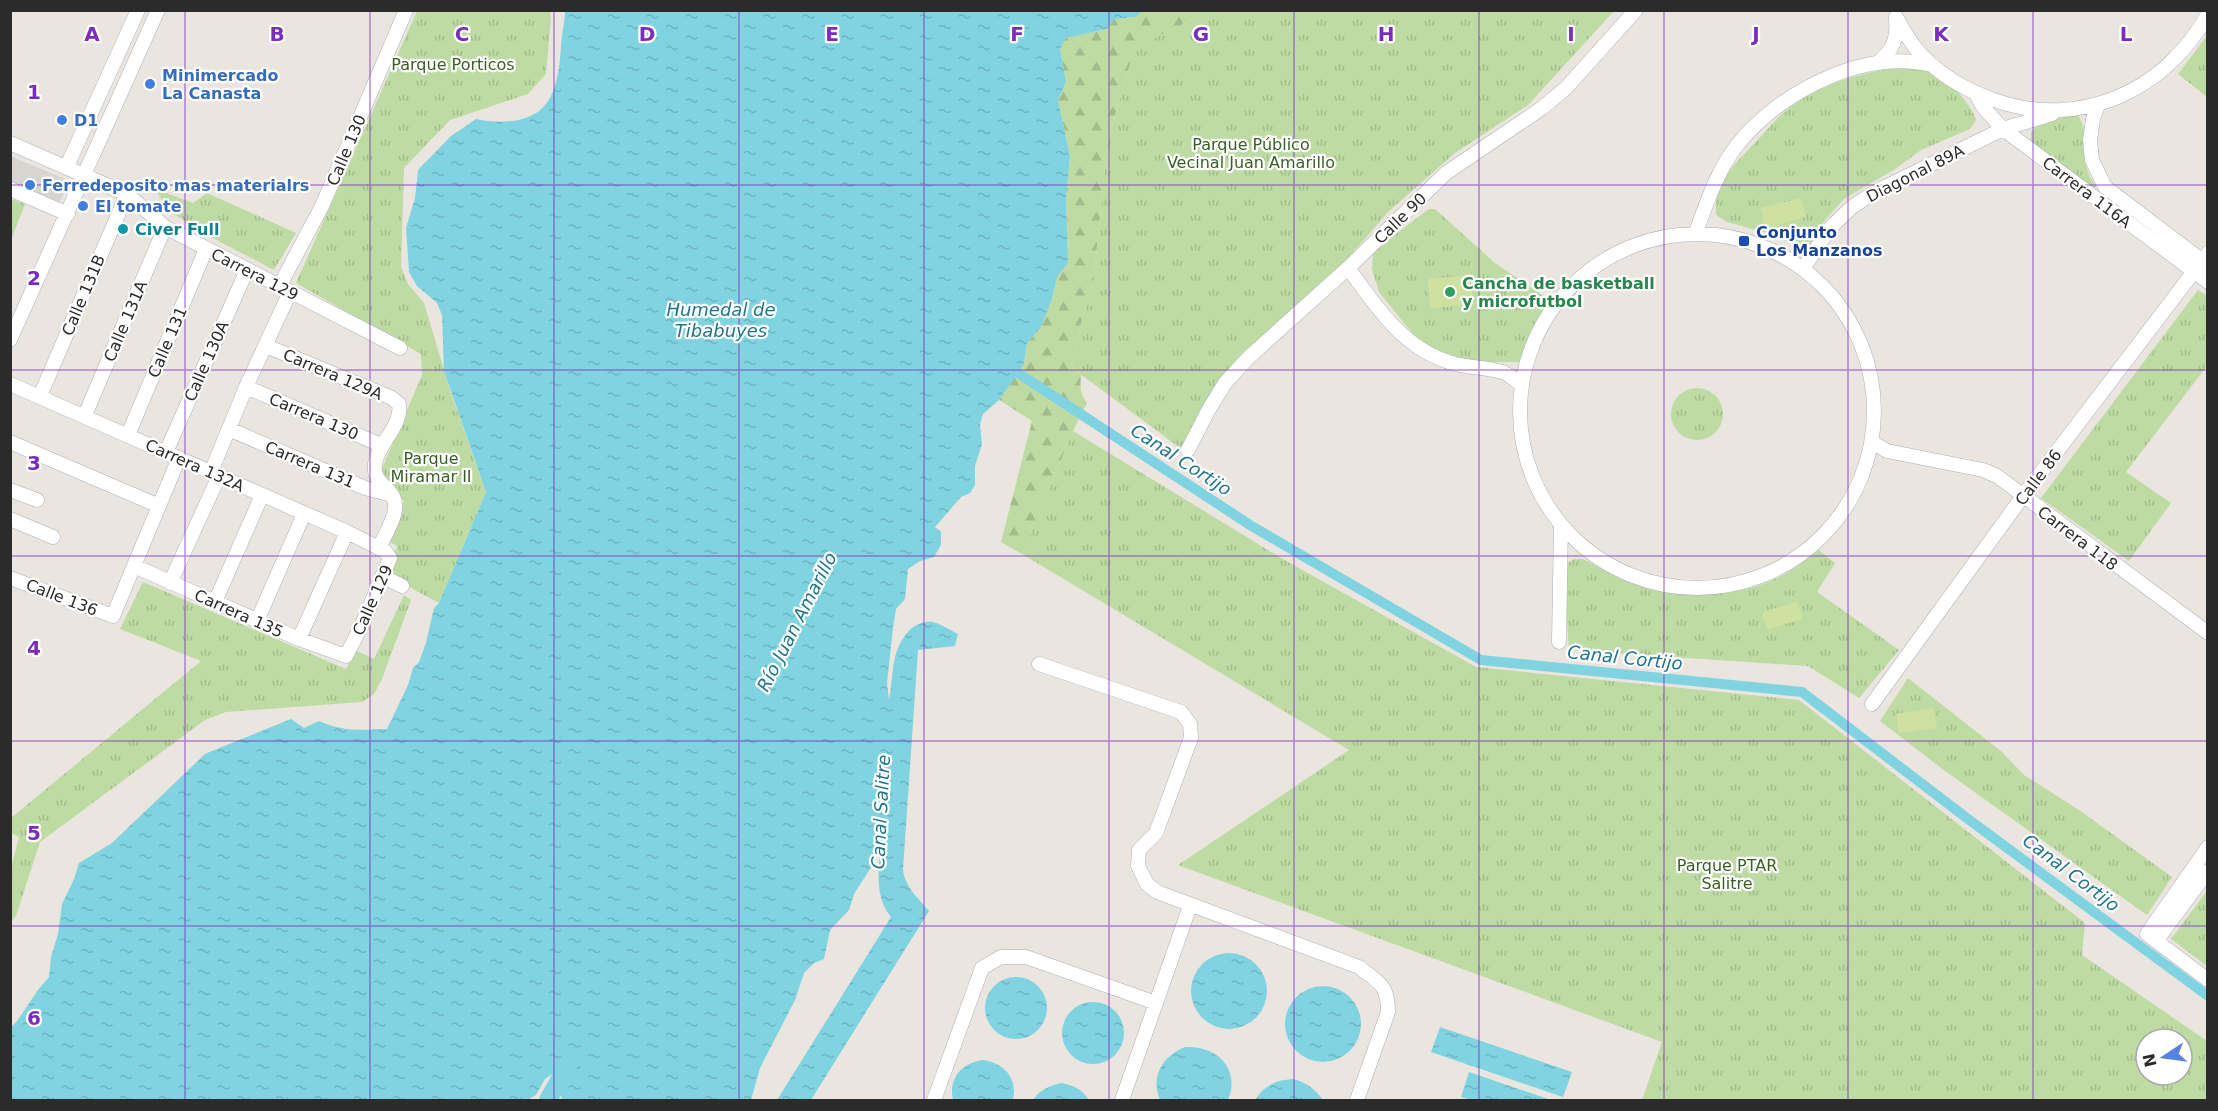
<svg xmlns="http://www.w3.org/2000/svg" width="2218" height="1111" viewBox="0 0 2218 1111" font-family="'DejaVu Sans',sans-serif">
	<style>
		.grass { fill: url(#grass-tufts); fill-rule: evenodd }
		.forest { fill: url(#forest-firs) }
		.pitch { fill: #cee1a0 }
		.plaza { fill: #d8d4d2 }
		.water { fill: url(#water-ripples) }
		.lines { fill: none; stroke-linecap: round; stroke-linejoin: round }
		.canal { stroke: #80d3e0; stroke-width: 10 }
		.river { stroke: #80d3e0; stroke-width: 18 }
		.minor-casing { stroke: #acafb6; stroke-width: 15 }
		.minor { stroke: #fff; stroke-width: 14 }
		.grid { fill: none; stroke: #7b2cbf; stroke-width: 1.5; stroke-opacity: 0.55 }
		.shop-dot { fill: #3f7fe0; stroke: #fff; stroke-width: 2 }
		.culture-dot { fill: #0f9aa8; stroke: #fff; stroke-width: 2 }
		.transit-dot { fill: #1a4fb4; stroke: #fff; stroke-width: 2 }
		.leisure-dot { fill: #2e9e5b; stroke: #fff; stroke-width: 2 }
		.labels { text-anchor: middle; stroke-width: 4.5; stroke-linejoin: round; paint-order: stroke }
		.park-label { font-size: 16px; fill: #386024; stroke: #fff }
		.shop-label { font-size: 16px; font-weight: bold; fill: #366cbe; stroke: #fff; text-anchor: start }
		.street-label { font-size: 16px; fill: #2b2b2b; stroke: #fff }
		.culture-label { font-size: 16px; font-weight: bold; fill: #0d838f; stroke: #fff; text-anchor: start }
		.transit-label { font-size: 16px; font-weight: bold; fill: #164399; stroke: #fff; text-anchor: start }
		.leisure-label { font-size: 16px; font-weight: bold; fill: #27864d; stroke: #fff; text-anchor: start }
		.water-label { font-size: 18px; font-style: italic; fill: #1f758c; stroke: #fff }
		.grid-label { font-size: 20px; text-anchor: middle; font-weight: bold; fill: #7b2cbf; stroke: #fff; stroke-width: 4.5; stroke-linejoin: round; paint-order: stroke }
	</style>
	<defs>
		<pattern id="grass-tufts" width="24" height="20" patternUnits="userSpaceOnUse" patternTransform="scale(1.5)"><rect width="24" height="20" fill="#bedba3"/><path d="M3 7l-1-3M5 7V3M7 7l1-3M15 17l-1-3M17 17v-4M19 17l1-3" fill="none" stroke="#a3bc8c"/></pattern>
		<pattern id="forest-firs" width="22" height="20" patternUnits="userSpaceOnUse" patternTransform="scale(1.5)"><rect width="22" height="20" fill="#bedba3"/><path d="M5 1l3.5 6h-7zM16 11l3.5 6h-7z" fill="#a3bc8c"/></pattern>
		<pattern id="water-ripples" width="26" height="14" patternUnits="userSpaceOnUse" patternTransform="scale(1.5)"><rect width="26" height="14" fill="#80d3e0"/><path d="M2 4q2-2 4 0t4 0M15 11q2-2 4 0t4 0" fill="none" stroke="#6fb5c0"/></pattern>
	</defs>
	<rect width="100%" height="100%" fill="#ebe5e0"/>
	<path class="grass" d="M 417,11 L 550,11 L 551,18 L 546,74 L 528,94 L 450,120 L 404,168 L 401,267 L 408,284 L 424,303 L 450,390 L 486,492 L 439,603 L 385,574 L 397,546 L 386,540 L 404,501 L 378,478 L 422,375 L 421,354 L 296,283 Z
		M 1211,11 L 1614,11 L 1528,105 L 1455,153 L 1388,212 L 1333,276 L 1275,326 L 1183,450 L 1072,368 L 1080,327 L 1093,285 L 1108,138 L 1135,47 Z
		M 2207,36 L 2207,97 L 2178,74 Z
		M 1896,68 C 1906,69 1917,68 1926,70 C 1944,75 1971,102 1976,120 L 1970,129 L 1921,150 L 1895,169 L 1844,199 L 1825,220 L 1811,242 L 1804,246 L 1796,245 L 1770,234 L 1727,222 L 1716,215 C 1714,182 1732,167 1753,145 C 1763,135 1771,124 1782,114 C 1813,87 1857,73 1896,68 Z
		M 2077,114 C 2094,137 2076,163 2096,186 L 2092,191 L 2031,143 L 2031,133 L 2037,124 Z
		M 155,189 L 193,203 L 207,193 L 296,233 L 274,270 L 207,235 L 169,211 Z
		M 11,199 L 25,204 L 11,240 Z
		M 1429,209 L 1435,209 L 1495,263 L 1546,298 L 1544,308 L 1532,334 L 1522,362 L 1466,362 L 1431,349 L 1412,333 L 1379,292 L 1372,269 L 1373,254 L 1397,233 Z
		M 2198,290 L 2207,296 L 2207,366 L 2126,472 L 2171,503 L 2129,561 L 2041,498 Z
		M1671 414a26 26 0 1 1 52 0a26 26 0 1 1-52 0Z
		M 1073,431 L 1281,558 L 1476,667 L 1799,700 L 2085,923 L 2082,955 L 2207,1041 L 2207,1100 L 1642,1100 L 1662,1042 L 1178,865 L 1349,750 L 1022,554 ZM 2146,1039 L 2182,1039 L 2182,1075 L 2146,1075 Z
		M 1819,550 L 1835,563 L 1817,592 L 1899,650 L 1859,698 L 1808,666 L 1569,650 L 1565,595 L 1568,563 L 1574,559 L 1583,559 C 1601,568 1619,579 1638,584 C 1683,598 1739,598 1781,576 C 1795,569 1807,559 1819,550 Z
		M 143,582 L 346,669 L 355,650 L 374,659 L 404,595 L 411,600 L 382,679 L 374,694 L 362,702 L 226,712 L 205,720 L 40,842 L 16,916 L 11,921 L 11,868 L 19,837 L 11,833 L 11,818 L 201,661 L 120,629 Z
		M 1908,678 L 2002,752 L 2024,775 L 2079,810 L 2172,877 L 2147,915 L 1945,771 L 1880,721 Z
		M 2207,891 L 2208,966 L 2207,966 L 2171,939 Z"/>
	<path class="forest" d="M 1143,11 L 1211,11 L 1135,47 L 1108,138 L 1093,285 L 1080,327 L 1072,368 L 1081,375 C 1080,386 1080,393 1087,403 L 1073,431 L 1022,554 L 1001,542 L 1032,421 L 999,400 L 1024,363 L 1027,343 L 1041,327 L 1052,299 L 1057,277 L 1068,263 L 1066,199 L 1070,156 L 1058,100 L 1066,82 L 1060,49 L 1065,38 L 1107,29 L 1114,19 L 1135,17 Z"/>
	<path class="pitch" d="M 1801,198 L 1806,217 L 1766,228 L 1761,208 Z
		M 1471,275 L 1473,305 L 1430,308 L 1428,279 Z
		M 1797,602 L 1803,619 L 1767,629 L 1762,612 Z
		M 1934,708 L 1937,728 L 1899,733 L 1896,714 Z"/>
	<path class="plaza" d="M 11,156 L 69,181 L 59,204 L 11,183 Z"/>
	<path class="water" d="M 565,11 L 1143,11 L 1135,17 L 1114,19 L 1107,29 L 1066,38 L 1060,49 L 1066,82 L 1058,100 L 1070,156 L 1066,199 L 1068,263 L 1057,277 L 1052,299 L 1041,327 L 1027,343 L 1024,363 L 1018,373 L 999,400 L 983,414 L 980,424 L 982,444 L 975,466 L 975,485 L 970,493 L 961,497 L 935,527 L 941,532 L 941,545 L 934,557 L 920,561 L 908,569 L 905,599 L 896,609 L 893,628 L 887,683 L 889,700 C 894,677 890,653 907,633 C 913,626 922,621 932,622 C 940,623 950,630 958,634 L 955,646 L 918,650 L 903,869 C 904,886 919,899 929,911 L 811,1100 L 777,1100 L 891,917 C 869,891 883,849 882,818 L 876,835 L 874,856 L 870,869 L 854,894 L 849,910 L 830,930 L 824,959 L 814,963 L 804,973 L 795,1000 L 760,1068 L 751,1100 L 562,1100 L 560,1089 L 552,1074 L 545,1079 L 536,1095 L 527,1100 L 11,1100 L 11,1027 L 17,1021 L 38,990 L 49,977 L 51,957 L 58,934 L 62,904 L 74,879 L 79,863 L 112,843 L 205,754 L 212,751 L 291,719 L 304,728 L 319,721 C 344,732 360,730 387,729 L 408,685 L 413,668 L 419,662 L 426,643 L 434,608 L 439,603 L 486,492 L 444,371 L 442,315 L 437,303 L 417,286 L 409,272 L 406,228 L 415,198 L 418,170 L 451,136 L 476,119 C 497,124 530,124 545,105 C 557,92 560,64 561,47 C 561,35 565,23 565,11 Z
		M1191 991a38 38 0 1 1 76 0a38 38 0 1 1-76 0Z
		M985 1008a31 31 0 1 1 62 0a31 31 0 1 1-62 0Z
		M1285 1024a38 38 0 1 1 76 0a38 38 0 1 1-76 0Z
		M1062 1033a31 31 0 1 1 62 0a31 31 0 1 1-62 0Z
		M 1440,1027 L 1572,1072 L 1563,1097 L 1431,1052 Z
		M 1185,1047 C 1217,1045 1241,1069 1228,1100 L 1160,1100 C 1150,1076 1163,1056 1185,1047 Z
		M 983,1060 C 1004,1063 1018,1078 1013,1100 L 953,1100 C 948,1078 962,1063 983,1060 Z
		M 1469,1072 L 1551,1100 L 1472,1100 L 1461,1097 Z
		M 1293,1079 C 1307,1083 1314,1088 1323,1100 L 1255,1100 C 1264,1086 1275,1080 1293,1079 Z
		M 1061,1083 C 1073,1085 1082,1089 1089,1100 L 1033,1100 C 1040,1090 1049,1086 1061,1083 Z"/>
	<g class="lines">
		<path class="canal" d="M 1018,373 L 1250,525 L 1481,660 L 1802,692 L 1968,819 L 2208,996"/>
		<path class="river" d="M 548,1100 L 569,1063"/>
		<g class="minor-casing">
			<path id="minor" d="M 1896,17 C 1903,29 1909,41 1918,51 C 1939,75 1965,90 1994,100 C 2079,130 2165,92 2208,14
				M 1877,63 C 1893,51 1898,38 1896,18
				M 1976,94 L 1983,107 L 2003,129 L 2208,282
				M 2098,105 L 2093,119 L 2090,140 L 2092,160 L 2105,187 L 2208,265
				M 10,143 L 127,194 L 165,227 L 400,348
				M 67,166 L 138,10
				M 10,189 L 68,214
				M 1696,232 C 1708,199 1719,165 1743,138 C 1787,89 1865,49 1932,65
				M1520 411a177 177 0 1 1 354 0a177 177 0 1 1-354 0Z
				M 1348,268 C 1377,307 1403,349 1452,363 C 1468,368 1486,367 1502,372 C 1509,374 1516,381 1522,385
				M 1803,269 L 1830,228 L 1852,207 L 1873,193 L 2003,129 L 2052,114
				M 279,287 L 322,206 L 406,10
				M 10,340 L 158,10
				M 266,346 L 392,398 L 399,404 C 403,425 378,443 375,464 C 372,485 394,487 395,504 C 397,517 384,536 379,548
				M 10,384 L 347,532 L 385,551 L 390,558 L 361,627 L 346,656 L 299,639 L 134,566
				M 246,387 L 381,445
				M 40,396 L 127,194
				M 85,415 L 165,227
				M 229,429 L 365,488 L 392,495
				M 128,435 L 206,249
				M 10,442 L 159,506
				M 1872,442 L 1887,451 L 1983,470 L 1997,476 L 2208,633
				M 1188,450 L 1208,411 L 1225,383 L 1248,358 L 1348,268 L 1446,173 L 1542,108 L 1566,88 L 1636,10
				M 166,452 L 247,270
				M 211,472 L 246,387 L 290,292
				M 10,490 L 37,500
				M 10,519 L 53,537
				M 382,576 L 402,586
				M 10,578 L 113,616 L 179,458
				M 170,583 L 219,476
				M 215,602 L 262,495
				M 257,621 L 304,514
				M 299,639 L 347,532
				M 1559,642 L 1561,525
				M 1039,664 L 1181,712 L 1190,724 L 1191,738 L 1156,833 L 1139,850 L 1138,866 L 1147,884 L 1157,892 L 1359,967 C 1379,983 1388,984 1388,1012 L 1357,1100
				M 1872,704 L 2023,496 L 2208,253
				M 2208,847 L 2147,934 L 2208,980
				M 2156,941 L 2208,871
				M 934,1100 L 982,968 L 1001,957 L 1026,957 L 1156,1003
				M 1122,1100 L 1190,906"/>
		</g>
		<use href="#minor" class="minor"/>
	</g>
	<path class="grid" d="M 185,10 L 185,1100M 370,10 L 370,1100M 554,10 L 554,1100M 739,10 L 739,1100M 924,10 L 924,1100M 1109,10 L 1109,1100M 1294,10 L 1294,1100M 1479,10 L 1479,1100M 1664,10 L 1664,1100M 1848,10 L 1848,1100M 2033,10 L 2033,1100M 10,185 L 2208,185M 10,370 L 2208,370M 10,556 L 2208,556M 10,741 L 2208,741M 10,926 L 2208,926"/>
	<g class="shop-dot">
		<circle cx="150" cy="84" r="6"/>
		<circle cx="62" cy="120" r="6"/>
		<circle cx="30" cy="185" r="6"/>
		<circle cx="83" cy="206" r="6"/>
	</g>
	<circle class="culture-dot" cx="123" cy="229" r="6"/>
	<rect class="transit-dot" x="1738" y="235" width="12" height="12" rx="3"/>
	<circle class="leisure-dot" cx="1450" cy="292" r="6"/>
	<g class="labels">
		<g class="park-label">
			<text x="453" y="70">Parque Porticos</text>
			<text x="1251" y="150">Parque Público<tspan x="1251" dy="18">Vecinal Juan Amarillo</tspan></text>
			<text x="431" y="464">Parque<tspan x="431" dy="18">Miramar II</tspan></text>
			<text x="1727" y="871">Parque PTAR<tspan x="1727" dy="18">Salitre</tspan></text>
		</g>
		<g class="shop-label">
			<text x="162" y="81">Minimercado<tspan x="162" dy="18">La Canasta</tspan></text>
			<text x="74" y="126">D1</text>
			<text x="42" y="191">Ferredeposito mas materialrs</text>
			<text x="95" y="212">El tomate</text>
		</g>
		<g class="street-label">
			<text transform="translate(346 150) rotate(-67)" y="6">Calle 130</text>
			<text transform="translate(1915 173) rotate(-27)" y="6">Diagonal 89A</text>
			<text transform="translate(2087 192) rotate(37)" y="6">Carrera 116A</text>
			<text transform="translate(1400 218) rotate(-44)" y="6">Calle 90</text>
			<text transform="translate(255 274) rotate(27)" y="6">Carrera 129</text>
			<text transform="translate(83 295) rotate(-67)" y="6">Calle 131B</text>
			<text transform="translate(125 321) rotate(-67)" y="6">Calle 131A</text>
			<text transform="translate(167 342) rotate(-67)" y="6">Calle 131</text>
			<text transform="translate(206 361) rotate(-66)" y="6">Calle 130A</text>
			<text transform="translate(333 374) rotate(23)" y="6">Carrera 129A</text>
			<text transform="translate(314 416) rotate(23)" y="6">Carrera 130</text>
			<text transform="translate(310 464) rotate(23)" y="6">Carrera 131</text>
			<text transform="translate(195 465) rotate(24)" y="6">Carrera 132A</text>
			<text transform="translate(2038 477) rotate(-53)" y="6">Calle 86</text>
			<text transform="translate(2078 538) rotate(37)" y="6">Carrera 118</text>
			<text transform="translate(62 597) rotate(21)" y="6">Calle 136</text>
			<text transform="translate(372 600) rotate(-66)" y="6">Calle 129</text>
			<text transform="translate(239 613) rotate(24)" y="6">Carrera 135</text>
		</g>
		<g class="culture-label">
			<text x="135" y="235">Civer Full</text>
		</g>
		<g class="transit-label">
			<text x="1756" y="238">Conjunto<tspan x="1756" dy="18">Los Manzanos</tspan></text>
		</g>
		<g class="leisure-label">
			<text x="1462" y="289">Cancha de basketball<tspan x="1462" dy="18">y microfutbol</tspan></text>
		</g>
		<g class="water-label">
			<text x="721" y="316">Humedal de<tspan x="721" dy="21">Tibabuyes</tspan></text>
			<text transform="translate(1181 460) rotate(33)" y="6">Canal Cortijo</text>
			<text transform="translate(797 622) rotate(-63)" y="6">Río Juan Amarillo</text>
			<text transform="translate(1625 658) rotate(6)" y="6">Canal Cortijo</text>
			<text transform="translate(881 812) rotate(-87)" y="6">Canal Salitre</text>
			<text transform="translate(2071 873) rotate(37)" y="6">Canal Cortijo</text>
		</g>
	</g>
	<g class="grid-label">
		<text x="92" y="41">A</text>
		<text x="277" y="41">B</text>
		<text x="462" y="41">C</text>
		<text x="647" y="41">D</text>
		<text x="832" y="41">E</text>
		<text x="1017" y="41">F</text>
		<text x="1201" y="41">G</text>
		<text x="1386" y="41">H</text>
		<text x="1571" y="41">I</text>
		<text x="1756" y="41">J</text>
		<text x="1941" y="41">K</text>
		<text x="2126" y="41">L</text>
		<text x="34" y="99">1</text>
		<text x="34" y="285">2</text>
		<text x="34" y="470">3</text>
		<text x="34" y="655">4</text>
		<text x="34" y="840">5</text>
		<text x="34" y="1025">6</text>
	</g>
	<rect width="2218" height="1111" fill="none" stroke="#2b2b2b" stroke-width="24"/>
	<g transform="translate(2164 1057) rotate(257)"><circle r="28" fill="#ffffff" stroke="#aaaaaa" stroke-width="1.5"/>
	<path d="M0-4.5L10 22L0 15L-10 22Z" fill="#5582e3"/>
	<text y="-9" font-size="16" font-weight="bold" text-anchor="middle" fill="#2b2b2b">N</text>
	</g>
</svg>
